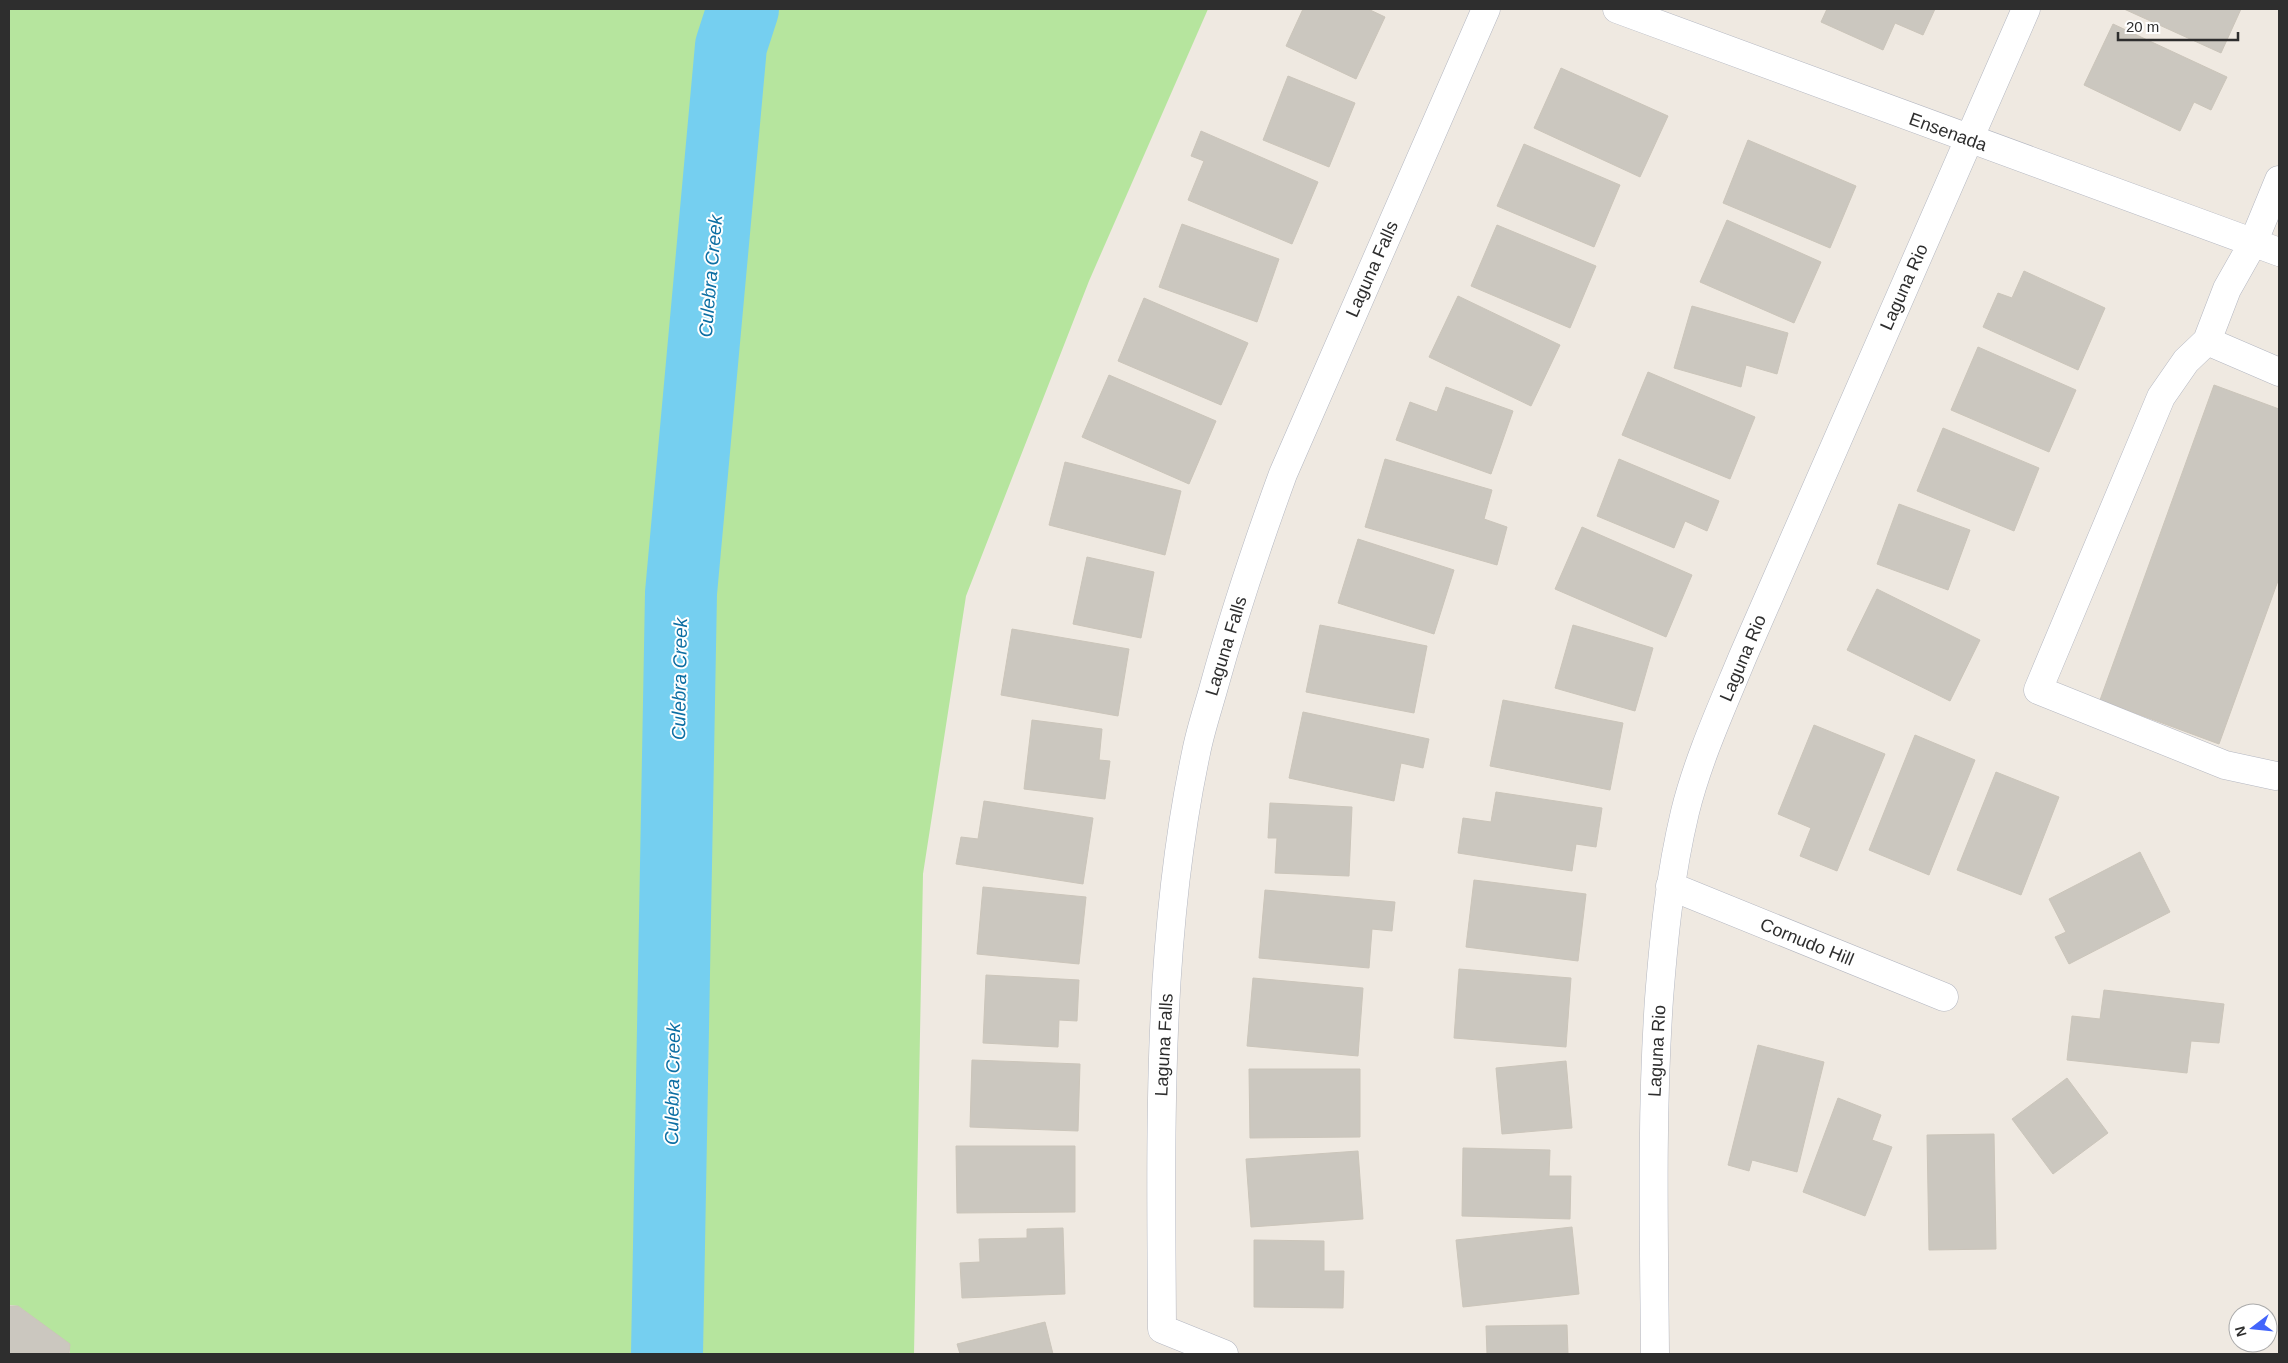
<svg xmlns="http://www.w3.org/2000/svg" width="2288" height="1363" viewBox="0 0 2288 1363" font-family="Helvetica,sans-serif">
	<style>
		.green { fill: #b6e59e }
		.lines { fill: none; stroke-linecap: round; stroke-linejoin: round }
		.stream { stroke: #75cff0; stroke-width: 12 }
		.river { stroke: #75cff0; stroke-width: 72 }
		.building { fill: #cbc7bf; stroke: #cbc5ba }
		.minor-casing { stroke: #b4b7c1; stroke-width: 29 }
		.minor { stroke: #fff; stroke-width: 28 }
		.labels { text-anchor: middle; stroke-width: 4; stroke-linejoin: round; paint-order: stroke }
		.street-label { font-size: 18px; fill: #2e2e2e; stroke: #fff }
		.water-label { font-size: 19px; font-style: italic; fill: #0d6fa3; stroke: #fff }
	</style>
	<rect width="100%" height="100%" fill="#efe9e1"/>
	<path class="green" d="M 9,9 L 1208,9 L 1089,281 L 966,596 L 923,874 L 914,1354 L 70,1354 L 69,1344 L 18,1306 L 9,1305 Z"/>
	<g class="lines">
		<path class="stream" d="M 668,1291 L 695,1354"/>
		<path class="river" d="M 667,1354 L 681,593 L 731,46 L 743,9"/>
	</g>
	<path class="building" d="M 1303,9 L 1368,9 L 1385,17 L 1356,79 L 1286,46 Z
		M 1827,9 L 1935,9 L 1923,35 L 1895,23 L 1883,50 L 1821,22 Z
		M 2124,9 L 2241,9 L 2221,53 Z
		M 2113,24 L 2227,77 L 2211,110 L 2194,102 L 2180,131 L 2084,85 Z
		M 1561,68 L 1668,116 L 1640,177 L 1534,128 Z
		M 1288,76 L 1355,103 L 1329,167 L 1263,140 Z
		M 1201,131 L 1318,182 L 1292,244 L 1188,200 L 1204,161 L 1191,156 Z
		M 1748,140 L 1856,186 L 1830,248 L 1723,203 Z
		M 1524,144 L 1620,185 L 1594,247 L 1497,206 Z
		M 1727,220 L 1821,262 L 1794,323 L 1700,282 Z
		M 1182,224 L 1279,259 L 1257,322 L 1159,287 Z
		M 1497,225 L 1596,266 L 1570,328 L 1471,286 Z
		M 2024,271 L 2105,308 L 2078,370 L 1983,327 L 1998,293 L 2012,298 Z
		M 1458,296 L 1560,345 L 1531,406 L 1429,357 Z
		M 1144,298 L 1248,343 L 1221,405 L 1118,361 Z
		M 1692,306 L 1788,333 L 1777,374 L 1746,365 L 1741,387 L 1674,368 Z
		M 1978,347 L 2076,390 L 2049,452 L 1951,410 Z
		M 1648,372 L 1755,417 L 1730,479 L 1622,435 Z
		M 1109,375 L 1216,421 L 1189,484 L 1082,437 Z
		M 2214,385 L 2279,409 L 2279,578 L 2219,744 L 2100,700 Z
		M 1446,387 L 1513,411 L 1491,474 L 1396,440 L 1410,402 L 1437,412 Z
		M 1943,428 L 2039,468 L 2014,531 L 1917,491 Z
		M 1385,459 L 1492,490 L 1484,519 L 1507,527 L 1497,565 L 1365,527 Z
		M 1619,459 L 1719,501 L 1707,531 L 1685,521 L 1674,548 L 1597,516 Z
		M 1065,462 L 1181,491 L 1165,555 L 1049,525 Z
		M 1899,504 L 1970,530 L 1948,590 L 1877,564 Z
		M 1582,527 L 1692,575 L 1666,637 L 1555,589 Z
		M 1358,539 L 1454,570 L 1434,634 L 1338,603 Z
		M 1087,557 L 1154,572 L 1141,638 L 1073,624 Z
		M 1877,589 L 1980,640 L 1950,701 L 1847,650 Z
		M 1320,625 L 1427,646 L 1414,713 L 1306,692 Z
		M 1573,625 L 1653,648 L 1635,711 L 1555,688 Z
		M 1012,629 L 1129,649 L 1118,716 L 1001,695 Z
		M 1503,700 L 1623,723 L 1610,790 L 1490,766 Z
		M 1303,712 L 1429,739 L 1423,768 L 1401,763 L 1394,801 L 1289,778 Z
		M 1032,720 L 1102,729 L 1099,760 L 1110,761 L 1105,799 L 1024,789 Z
		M 1814,725 L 1885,754 L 1837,871 L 1800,856 L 1811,828 L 1778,814 Z
		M 1915,735 L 1975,760 L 1929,875 L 1869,850 Z
		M 1996,772 L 2059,797 L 2021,895 L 1957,870 Z
		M 1496,792 L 1602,808 L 1596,847 L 1576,844 L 1572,871 L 1458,853 L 1463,818 L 1491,822 Z
		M 984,801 L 1093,818 L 1083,884 L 956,864 L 961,837 L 978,839 Z
		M 1270,803 L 1352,807 L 1349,876 L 1275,873 L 1277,838 L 1268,838 Z
		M 2140,852 L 2170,912 L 2069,964 L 2055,937 L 2066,932 L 2049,899 Z
		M 1474,880 L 1586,894 L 1578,961 L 1466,947 Z
		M 983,887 L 1086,897 L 1079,964 L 977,954 Z
		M 1265,890 L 1395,902 L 1392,931 L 1372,929 L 1369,968 L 1259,958 Z
		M 1459,969 L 1571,978 L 1566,1047 L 1454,1038 Z
		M 986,975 L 1079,980 L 1077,1021 L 1059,1020 L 1058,1047 L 983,1043 Z
		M 1253,978 L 1363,988 L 1358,1056 L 1247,1046 Z
		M 2104,990 L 2224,1004 L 2219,1043 L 2191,1041 L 2187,1073 L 2067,1060 L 2072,1016 L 2100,1019 Z
		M 1758,1045 L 1824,1062 L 1797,1172 L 1752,1160 L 1749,1171 L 1728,1165 Z
		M 972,1060 L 1080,1064 L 1078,1131 L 970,1127 Z
		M 1566,1061 L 1572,1128 L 1502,1134 L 1496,1068 Z
		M 1249,1069 L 1360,1069 L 1360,1137 L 1250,1138 Z
		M 2067,1078 L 2108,1133 L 2053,1174 L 2012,1119 Z
		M 1838,1098 L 1881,1115 L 1872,1140 L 1892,1147 L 1865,1216 L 1803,1192 Z
		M 1994,1134 L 1996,1249 L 1929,1250 L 1927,1135 Z
		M 956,1146 L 1075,1146 L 1075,1212 L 957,1213 Z
		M 1463,1148 L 1550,1150 L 1549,1176 L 1571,1176 L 1570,1219 L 1462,1216 Z
		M 1358,1151 L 1363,1219 L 1251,1227 L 1246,1159 Z
		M 1572,1227 L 1579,1294 L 1463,1307 L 1456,1240 Z
		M 1063,1228 L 1065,1294 L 962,1298 L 960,1263 L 980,1262 L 979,1239 L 1027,1238 L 1027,1229 Z
		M 1254,1240 L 1324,1241 L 1324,1271 L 1344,1271 L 1343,1308 L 1254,1307 Z
		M 9,1306 L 18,1306 L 70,1344 L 69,1354 L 9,1354 Z
		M 1045,1322 L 1053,1354 L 960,1354 L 957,1344 Z
		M 1567,1325 L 1568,1354 L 1487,1354 L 1486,1326 Z"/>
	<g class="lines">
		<g class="minor-casing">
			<path id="minor" d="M 1617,9 L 2279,252
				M 2279,180 L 2253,243 L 2227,289 L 2207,341 L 2279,372
				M 2207,341 L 2186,361 L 2161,397 L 2038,690 L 2225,765 L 2276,776
				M 1670,886 L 1944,997
				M 1224,1354 L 1162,1329 C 1161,1137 1156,942 1196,753 C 1200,732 1207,711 1213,690 C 1233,617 1257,545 1283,474 L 1486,9
				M 1655,1354 C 1654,1236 1651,1117 1659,999 C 1664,935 1670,875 1685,812 C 1698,759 1722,707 1743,656 L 2026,9"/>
		</g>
		<use href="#minor" class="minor"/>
	</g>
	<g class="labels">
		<g class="street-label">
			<text transform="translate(1948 132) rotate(20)" y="6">Ensenada</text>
			<text transform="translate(1372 269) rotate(-66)" y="6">Laguna Falls</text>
			<text transform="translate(1904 287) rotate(-66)" y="6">Laguna Rio</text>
			<text transform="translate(1226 646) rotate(-73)" y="6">Laguna Falls</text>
			<text transform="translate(1743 658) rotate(-67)" y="6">Laguna Rio</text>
			<text transform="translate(1807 942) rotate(22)" y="6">Cornudo Hill</text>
			<text transform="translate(1164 1045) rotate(-87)" y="6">Laguna Falls</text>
			<text transform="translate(1657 1051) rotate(-87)" y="6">Laguna Rio</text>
		</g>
		<g class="water-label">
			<text transform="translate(710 276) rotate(-85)" y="7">Culebra Creek</text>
			<text transform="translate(679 679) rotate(-89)" y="7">Culebra Creek</text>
			<text transform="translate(672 1084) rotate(-89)" y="7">Culebra Creek</text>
		</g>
	</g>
	<rect width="2288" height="1363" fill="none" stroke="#2e2e2e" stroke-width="20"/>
	<g transform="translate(2253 1328) rotate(254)"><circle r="24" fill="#ffffff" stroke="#ababab"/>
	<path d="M0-4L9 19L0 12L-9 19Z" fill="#4264fb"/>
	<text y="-8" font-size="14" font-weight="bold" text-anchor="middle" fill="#2e2e2e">N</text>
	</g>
	<path d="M2118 32v8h120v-8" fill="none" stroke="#2e2e2e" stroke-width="2.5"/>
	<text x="2126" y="32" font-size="15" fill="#2e2e2e" stroke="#ffffff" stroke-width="4" paint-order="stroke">20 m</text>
</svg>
